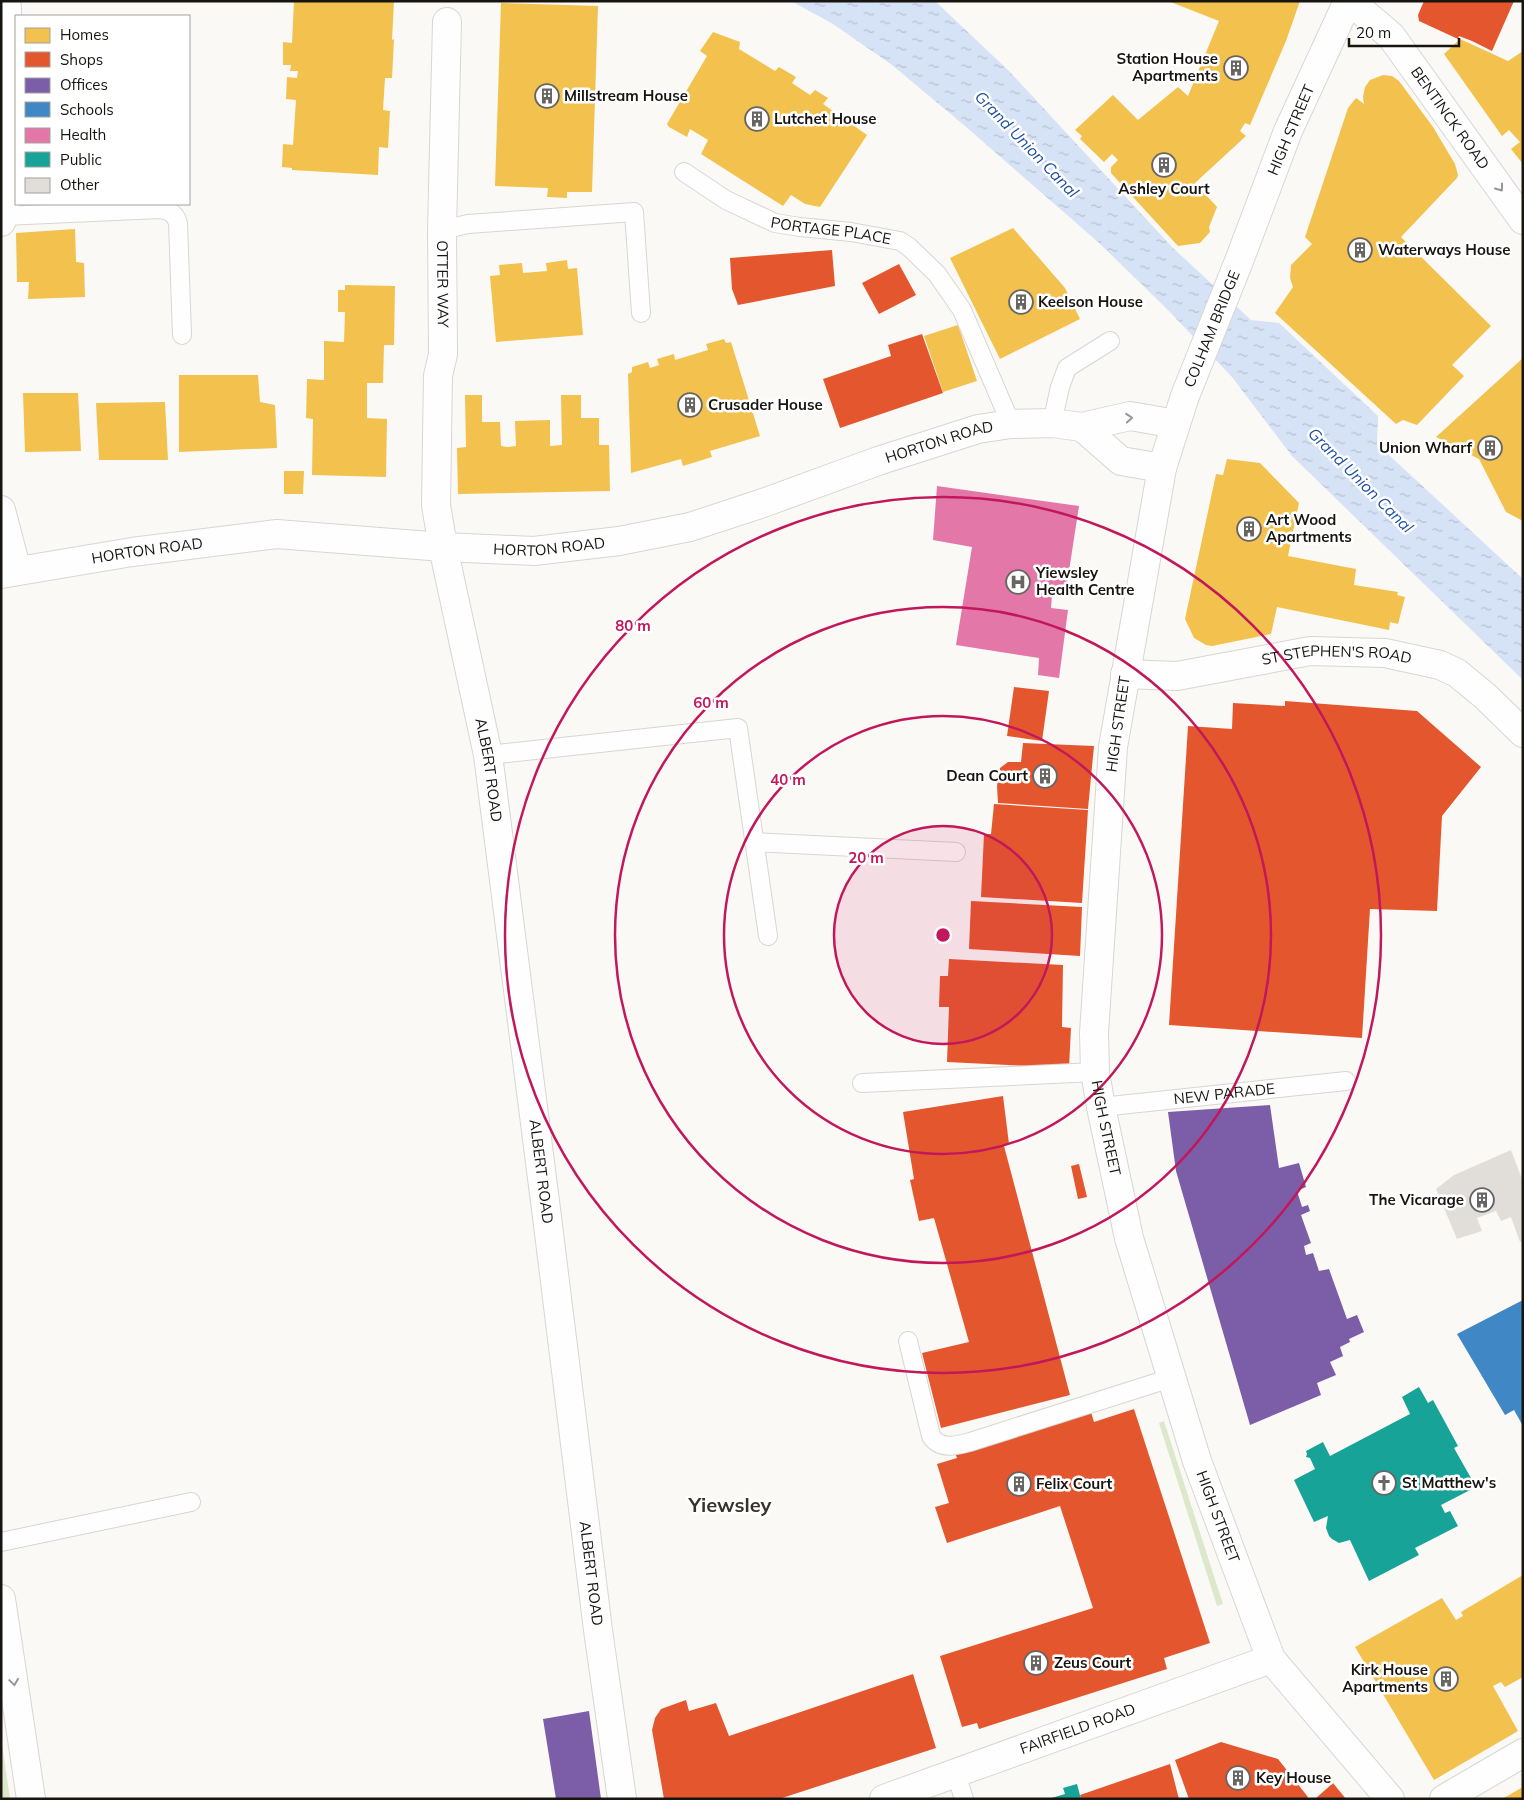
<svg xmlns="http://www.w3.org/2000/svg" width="1524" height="1800" viewBox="0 0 1524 1800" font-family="Mulish,sans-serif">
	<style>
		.green { fill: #dbe9ca }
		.water { fill: url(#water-ripples) }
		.homes { fill: #f2c14e }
		.shops { fill: #e4572e }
		.offices { fill: #7b5ea7 }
		.schools { fill: #3f88c5 }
		.health { fill: #e377a8 }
		.public { fill: #17a398 }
		.building { fill: #e1deda }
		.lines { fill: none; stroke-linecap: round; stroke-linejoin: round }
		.service-casing { stroke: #d8d6d2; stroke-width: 20 }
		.minor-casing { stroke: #d8d6d2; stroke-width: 30 }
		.tertiary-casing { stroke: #d8d6d2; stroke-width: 30 }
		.service { stroke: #fefefe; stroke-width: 18 }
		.minor { stroke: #fefefe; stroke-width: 28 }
		.tertiary { stroke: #fefefe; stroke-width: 28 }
		.oneway { stroke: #969593 }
		.ring { fill: none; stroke: #c2185b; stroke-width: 2.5 }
		.labels { text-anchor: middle; stroke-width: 5; stroke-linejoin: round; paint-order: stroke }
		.poi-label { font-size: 15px; font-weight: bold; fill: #181511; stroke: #fff; text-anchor: start }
		.street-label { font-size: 15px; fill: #181511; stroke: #fff }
		.water-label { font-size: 16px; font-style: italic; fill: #1d509e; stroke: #fff }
		.district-label { font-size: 20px; font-weight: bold; fill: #39322a; stroke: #fff }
		.centre { fill: #c2185b; stroke: #fff; stroke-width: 2.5 }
		.ring-label { font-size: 15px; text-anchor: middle; font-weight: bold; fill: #c2185b; stroke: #fff; stroke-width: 5; stroke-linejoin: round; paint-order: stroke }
	</style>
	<defs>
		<pattern id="water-ripples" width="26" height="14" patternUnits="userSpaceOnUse" patternTransform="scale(1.25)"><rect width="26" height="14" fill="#d6e2f5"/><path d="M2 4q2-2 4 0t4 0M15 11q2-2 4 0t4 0" fill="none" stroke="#b7c1d1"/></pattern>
	</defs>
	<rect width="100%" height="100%" fill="#fbf9f6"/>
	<path class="green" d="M 1164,1421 L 1223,1604 L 1217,1606 L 1159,1423 Z
		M 1,1737 L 10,1799 L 1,1799 Z"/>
	<path class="water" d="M 791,1 L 935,1 L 1010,72 L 1173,248 L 1251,320 L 1279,323 L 1378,416 L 1377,444 L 1523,579 L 1523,680 L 1292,456 L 1232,377 L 1165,307 L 1098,242 L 965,126 L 892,65 L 833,24 Z"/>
	<path class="homes" d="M 294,1 L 394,1 L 392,40 L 394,39 L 392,78 L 385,78 L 383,110 L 390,111 L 388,148 L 379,147 L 378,175 L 292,170 L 292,168 L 282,167 L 283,144 L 293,145 L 296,100 L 286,99 L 287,77 L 297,78 L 298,71 L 290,71 L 291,65 L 283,65 L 283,42 L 292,43 Z
		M 1168,1 L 1300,1 L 1286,41 L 1250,125 L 1245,123 L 1240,131 L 1246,136 L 1195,183 L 1217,207 L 1209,227 L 1210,232 L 1200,243 L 1178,246 L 1111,173 L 1111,167 L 1118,160 L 1112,154 L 1104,162 L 1080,139 L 1082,136 L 1075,130 L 1113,95 L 1138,120 L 1178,87 L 1188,96 L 1219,21 Z
		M 501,3 L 598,6 L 592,192 L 567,192 L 567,198 L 547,197 L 548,188 L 495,186 Z
		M 713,32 L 740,42 L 739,49 L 775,71 L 779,67 L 796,77 L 792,83 L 810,95 L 815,90 L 828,98 L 823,104 L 867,135 L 820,207 L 805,204 L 791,195 L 783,206 L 701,154 L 708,140 L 690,129 L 687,137 L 669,127 L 667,124 L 671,117 L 707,56 L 700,51 Z
		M 1460,39 L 1508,61 L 1523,51 L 1523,164 L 1511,149 L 1520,142 L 1509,130 L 1502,136 L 1444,54 Z
		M 1383,75 L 1392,76 L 1399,81 L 1433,127 L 1455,164 L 1458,175 L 1457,178 L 1401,237 L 1491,326 L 1452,365 L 1464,376 L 1417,425 L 1403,420 L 1396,424 L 1275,313 L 1293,287 L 1290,278 L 1291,265 L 1312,244 L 1305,237 L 1348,108 L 1356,98 L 1364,104 L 1363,97 L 1365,87 L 1370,80 Z
		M 1013,228 L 1065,288 L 1080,319 L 1000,359 L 950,258 Z
		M 75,229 L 76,262 L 84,263 L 85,297 L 28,299 L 29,282 L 17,282 L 16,233 Z
		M 567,260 L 568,269 L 577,268 L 583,335 L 496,342 L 490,276 L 500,275 L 499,265 L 522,263 L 523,273 L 547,271 L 546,263 Z
		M 345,285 L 395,286 L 394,345 L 384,345 L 383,383 L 367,383 L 367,418 L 387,419 L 386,477 L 312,475 L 313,419 L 306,418 L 307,379 L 324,380 L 324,341 L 344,342 L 345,312 L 338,312 L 338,290 L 345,290 Z
		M 958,325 L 977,381 L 943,392 L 924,336 Z
		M 724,339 L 726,343 L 731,342 L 760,436 L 710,451 L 712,457 L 683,466 L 681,459 L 631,473 L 628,374 L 632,372 L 632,367 L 648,362 L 650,368 L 659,365 L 657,359 L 674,354 L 675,360 L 708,350 L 706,344 Z
		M 1523,358 L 1523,521 L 1506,512 L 1479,459 L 1436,437 Z
		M 179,375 L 258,375 L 260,402 L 275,405 L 277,448 L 179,452 Z
		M 23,393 L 78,393 L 81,451 L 25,452 Z
		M 465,395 L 482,395 L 482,422 L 500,422 L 501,446 L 508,447 L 516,446 L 515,421 L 550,420 L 550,446 L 562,445 L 561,395 L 581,395 L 581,418 L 599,418 L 599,445 L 609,445 L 610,491 L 458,494 L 457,448 L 466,447 Z
		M 165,402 L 168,460 L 99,460 L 96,403 Z
		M 1227,459 L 1260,463 L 1299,503 L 1288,556 L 1356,569 L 1354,585 L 1398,592 L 1397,595 L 1405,597 L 1398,624 L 1390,622 L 1389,630 L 1277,607 L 1271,634 L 1212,646 L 1206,645 L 1194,638 L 1185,619 L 1216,474 L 1223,475 Z
		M 284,471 L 304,471 L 303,494 L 284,494 Z
		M 1523,1575 L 1523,1677 L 1505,1687 L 1501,1682 L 1493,1686 L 1518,1731 L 1434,1780 L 1355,1647 L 1442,1598 L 1456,1620 L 1463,1616 L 1461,1612 Z
		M 1523,1787 L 1523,1799 L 1502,1799 Z"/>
	<path class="shops" d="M 1424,1 L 1514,1 L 1492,51 L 1472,41 L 1459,36 L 1458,39 L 1419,21 L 1418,15 Z
		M 832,250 L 835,286 L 738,305 L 732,289 L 730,258 Z
		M 899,264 L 916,295 L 879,314 L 862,283 Z
		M 922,334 L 943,393 L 840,428 L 823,379 L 891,356 L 888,345 Z
		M 1014,687 L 1049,691 L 1042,741 L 1007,736 Z
		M 1285,701 L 1417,711 L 1481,767 L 1442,816 L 1437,911 L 1370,909 L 1362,1038 L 1169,1025 L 1188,726 L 1232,729 L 1233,703 L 1285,706 Z
		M 1023,743 L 1094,746 L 1088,809 L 998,803 L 997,786 L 1000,768 L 1008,762 L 1021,762 Z
		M 994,804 L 1088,810 L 1082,903 L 981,897 L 984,834 L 991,834 Z
		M 971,901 L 1082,907 L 1080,956 L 969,949 Z
		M 949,959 L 1063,965 L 1062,1027 L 1071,1028 L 1069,1068 L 947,1062 L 949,1007 L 939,1007 L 940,976 L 948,976 Z
		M 1003,1096 L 1009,1144 L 1004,1146 L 1070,1395 L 941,1428 L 922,1353 L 969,1342 L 934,1218 L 919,1221 L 910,1180 L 914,1179 L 903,1112 Z
		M 1079,1164 L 1087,1197 L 1078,1199 L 1071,1166 Z
		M 1090,1409 L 1094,1422 L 1134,1409 L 1210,1643 L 1164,1658 L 1167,1669 L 979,1729 L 977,1723 L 962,1727 L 940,1656 L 1093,1608 L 1060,1506 L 947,1543 L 935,1507 L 949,1503 L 937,1464 L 957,1458 L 955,1453 Z
		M 913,1674 L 936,1748 L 779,1799 L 664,1799 L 652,1730 L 655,1718 L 661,1709 L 686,1700 L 689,1711 L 716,1703 L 729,1736 Z
		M 1221,1742 L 1278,1759 L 1308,1797 L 1306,1799 L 1189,1799 L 1175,1760 Z
		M 1170,1764 L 1179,1799 L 1081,1799 L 1080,1795 Z
		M 1333,1783 L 1346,1799 L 1315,1799 Z"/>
	<path class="offices" d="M 1270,1105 L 1279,1168 L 1299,1163 L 1306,1187 L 1297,1191 L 1302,1207 L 1308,1205 L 1310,1211 L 1301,1215 L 1311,1243 L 1304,1246 L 1306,1255 L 1313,1253 L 1319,1271 L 1329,1269 L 1347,1319 L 1357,1315 L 1364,1332 L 1349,1339 L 1350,1342 L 1340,1347 L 1343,1356 L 1330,1362 L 1336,1375 L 1317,1383 L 1321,1395 L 1250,1425 L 1176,1171 L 1168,1112 Z
		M 589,1711 L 601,1799 L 556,1799 L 543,1719 Z"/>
	<path class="schools" d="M 1523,1300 L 1523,1426 L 1514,1410 L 1505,1415 L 1457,1334 Z"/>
	<path class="health" d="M 937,486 L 1079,506 L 1065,597 L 1052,595 L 1051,608 L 1068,610 L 1059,678 L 1038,675 L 1039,658 L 956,645 L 972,547 L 933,540 Z"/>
	<path class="public" d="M 1419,1387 L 1428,1403 L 1433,1400 L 1458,1446 L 1454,1448 L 1476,1487 L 1441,1505 L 1445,1513 L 1450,1511 L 1458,1526 L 1415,1548 L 1419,1555 L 1369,1581 L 1350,1540 L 1339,1543 L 1332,1539 L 1329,1536 L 1326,1528 L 1328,1516 L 1314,1522 L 1294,1480 L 1315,1469 L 1310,1458 L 1306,1457 L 1307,1454 L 1306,1451 L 1323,1442 L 1330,1456 L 1410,1414 L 1402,1397 Z
		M 1077,1784 L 1081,1799 L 1048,1799 L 1065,1794 L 1063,1788 Z"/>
	<path class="building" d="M 1511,1150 L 1523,1182 L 1523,1241 L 1520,1242 L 1511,1217 L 1501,1221 L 1496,1211 L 1477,1218 L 1482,1231 L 1457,1239 L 1436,1189 L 1454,1175 Z"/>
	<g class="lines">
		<g class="service-casing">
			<g id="service">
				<path id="s1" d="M 684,172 L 726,200 L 775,223 L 800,227 L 851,232 L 900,241 L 909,247 L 937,274 L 962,310 L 1011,424"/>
				<path d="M 4,216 L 160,209 C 170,211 175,213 178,223 L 182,335"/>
				<path d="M 442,230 L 468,224 L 634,212 L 641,313"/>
				<path d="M 1052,423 L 1060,387 L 1067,368 L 1110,341"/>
				<path d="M 488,755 L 738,728 L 768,936"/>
				<path d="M 754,842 L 956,852"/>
				<path d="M 862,1083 L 1095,1072"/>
				<path id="s2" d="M 1101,1107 L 1346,1081"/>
				<path d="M 908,1341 L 931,1436 C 940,1450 956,1446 970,1442 L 1171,1378"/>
				<path d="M 1,1542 L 191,1502"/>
				<path d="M 956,1774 L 964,1799"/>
			</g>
		</g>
		<g class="minor-casing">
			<g id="minor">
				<path id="s3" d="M 1350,1 L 1391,36 L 1523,220"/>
				<path id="s4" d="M 447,22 L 442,230 L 443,354 L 438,376 L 436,505 L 443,547 L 488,755 L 547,1217 L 598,1630 L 622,1799"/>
				<path d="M 1,222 L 4,216 L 8,184 L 7,7"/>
				<path d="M 1,510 L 17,571"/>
				<path id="s5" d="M 1125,674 L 1177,676 L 1310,651 L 1385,653 L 1440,665 L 1457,673 L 1485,696 L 1523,733"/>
				<path d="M 1,1599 L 31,1799"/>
				<path id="s6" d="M 884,1799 L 1271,1659"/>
				<path d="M 1444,1799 L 1523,1753"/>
			</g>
		</g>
		<g class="tertiary-casing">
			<g id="tertiary">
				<path id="s7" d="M 1348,1 L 1288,131 L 1239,261 L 1185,396 L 1162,468 L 1113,747 L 1094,1033 L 1095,1072 L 1101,1107 L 1129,1238 L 1197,1461 L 1271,1659 L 1390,1799"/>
				<path d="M 1082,427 L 1121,461 L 1162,468"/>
				<path id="s8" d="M 1,574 L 132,552 L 277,534 L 443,547 L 534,551 L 619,541 L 690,527 L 763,503 L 878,461 L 978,429 L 1011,424 L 1052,423 L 1082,427 L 1130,416 L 1176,424"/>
			</g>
		</g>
		<use href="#service" class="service"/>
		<use href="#minor" class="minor"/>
		<use href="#tertiary" class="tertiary"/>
	</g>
	<defs><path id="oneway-chevron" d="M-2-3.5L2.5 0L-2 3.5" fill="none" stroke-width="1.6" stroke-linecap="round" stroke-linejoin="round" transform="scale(1.25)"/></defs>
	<g class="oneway">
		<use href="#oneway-chevron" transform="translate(1500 188) rotate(54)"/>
		<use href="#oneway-chevron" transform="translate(1129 418) rotate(-4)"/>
		<use href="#oneway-chevron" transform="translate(14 1682) rotate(82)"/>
	</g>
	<circle cx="943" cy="935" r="109" fill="#c2185b" fill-opacity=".12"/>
	<g class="ring">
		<circle cx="943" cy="935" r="109"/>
		<circle cx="943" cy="935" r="219"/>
		<circle cx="943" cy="935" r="328"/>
		<circle cx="943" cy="935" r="438"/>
	</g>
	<defs>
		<g id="building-ring" transform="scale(1.25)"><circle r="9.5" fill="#fff" stroke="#676561" stroke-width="1.5"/><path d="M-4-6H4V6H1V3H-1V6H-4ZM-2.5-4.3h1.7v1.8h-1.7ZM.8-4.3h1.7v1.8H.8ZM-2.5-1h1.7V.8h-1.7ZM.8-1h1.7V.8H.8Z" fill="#676561"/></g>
		<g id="hospital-ring" transform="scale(1.25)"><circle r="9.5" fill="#fff" stroke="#676561" stroke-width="1.5"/><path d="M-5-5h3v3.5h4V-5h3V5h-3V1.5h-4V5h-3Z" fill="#676561"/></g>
		<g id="church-ring" transform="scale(1.25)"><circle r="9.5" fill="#fff" stroke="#676561" stroke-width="1.5"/><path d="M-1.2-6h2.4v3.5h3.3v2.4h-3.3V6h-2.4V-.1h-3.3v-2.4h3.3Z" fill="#676561"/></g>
	</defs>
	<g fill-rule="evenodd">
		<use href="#building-ring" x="1236" y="68"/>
		<use href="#building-ring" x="547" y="96"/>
		<use href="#building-ring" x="757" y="119"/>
		<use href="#building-ring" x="1164" y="165"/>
		<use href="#building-ring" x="1360" y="250"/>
		<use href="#building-ring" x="1021" y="302"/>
		<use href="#building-ring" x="690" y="405"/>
		<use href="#building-ring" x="1490" y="448"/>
		<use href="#building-ring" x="1249" y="529"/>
		<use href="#hospital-ring" x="1018" y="582"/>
		<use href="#building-ring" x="1045" y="776"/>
		<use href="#building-ring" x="1482" y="1200"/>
		<use href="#church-ring" x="1384" y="1483"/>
		<use href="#building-ring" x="1019" y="1484"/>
		<use href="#building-ring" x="1036" y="1663"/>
		<use href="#building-ring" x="1446" y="1679"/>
		<use href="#building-ring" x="1238" y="1778"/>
	</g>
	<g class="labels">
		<g class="poi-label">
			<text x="1218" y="64" text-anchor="end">Station House<tspan x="1218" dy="17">Apartments</tspan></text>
			<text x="564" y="101">Millstream House</text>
			<text x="774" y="124">Lutchet House</text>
			<text x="1164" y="194" text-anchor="middle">Ashley Court</text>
			<text x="1378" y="255">Waterways House</text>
			<text x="1038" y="307">Keelson House</text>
			<text x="708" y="410">Crusader House</text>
			<text x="1472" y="453" text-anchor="end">Union Wharf</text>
			<text x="1266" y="525">Art Wood<tspan x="1266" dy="17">Apartments</tspan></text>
			<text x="1036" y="578">Yiewsley<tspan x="1036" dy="17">Health Centre</tspan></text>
			<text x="1028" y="781" text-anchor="end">Dean Court</text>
			<text x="1464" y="1205" text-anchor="end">The Vicarage</text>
			<text x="1402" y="1488">St Matthew's</text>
			<text x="1036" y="1489">Felix Court</text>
			<text x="1054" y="1668">Zeus Court</text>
			<text x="1428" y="1675" text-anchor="end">Kirk House<tspan x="1428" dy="17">Apartments</tspan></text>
			<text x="1256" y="1783">Key House</text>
		</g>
		<g class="street-label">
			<text dy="5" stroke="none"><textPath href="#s3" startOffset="155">BENTINCK ROAD</textPath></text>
			<text transform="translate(1291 130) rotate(-67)" y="5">HIGH STREET</text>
			<text dy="5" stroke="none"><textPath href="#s1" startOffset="161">PORTAGE PLACE</textPath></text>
			<text dy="5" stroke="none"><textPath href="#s4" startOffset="262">OTTER WAY</textPath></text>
			<text transform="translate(1212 329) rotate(-68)" y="5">COLHAM BRIDGE</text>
			<text dy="5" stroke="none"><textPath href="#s8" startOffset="958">HORTON ROAD</textPath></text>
			<text dy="5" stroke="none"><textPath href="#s8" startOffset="552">HORTON ROAD</textPath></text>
			<text dy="5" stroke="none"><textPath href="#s8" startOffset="148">HORTON ROAD</textPath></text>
			<text dy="5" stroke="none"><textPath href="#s5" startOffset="214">ST STEPHEN'S ROAD</textPath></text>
			<text transform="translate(1118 724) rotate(-82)" y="5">HIGH STREET</text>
			<text dy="5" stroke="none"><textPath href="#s4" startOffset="754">ALBERT ROAD</textPath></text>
			<text dy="5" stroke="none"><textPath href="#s2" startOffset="124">NEW PARADE</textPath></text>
			<text dy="5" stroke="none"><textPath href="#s7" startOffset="1169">HIGH STREET</textPath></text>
			<text dy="5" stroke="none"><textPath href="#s4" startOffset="1159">ALBERT ROAD</textPath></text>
			<text dy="5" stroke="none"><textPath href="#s7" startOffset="1574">HIGH STREET</textPath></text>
			<text dy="5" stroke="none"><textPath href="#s4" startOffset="1564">ALBERT ROAD</textPath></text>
			<text dy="5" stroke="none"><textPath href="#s6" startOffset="206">FAIRFIELD ROAD</textPath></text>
		</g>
		<g class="water-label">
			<text transform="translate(1027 144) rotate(46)" y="6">Grand Union Canal</text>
			<text transform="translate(1361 480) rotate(45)" y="6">Grand Union Canal</text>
		</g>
		<g class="district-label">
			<text x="730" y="1512">Yiewsley</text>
		</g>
	</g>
	<circle cx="943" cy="935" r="8" class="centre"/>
	<g class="ring-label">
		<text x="633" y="631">80 m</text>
		<text x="711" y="708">60 m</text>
		<text x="788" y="785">40 m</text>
		<text x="866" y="863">20 m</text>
	</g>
	<rect width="1524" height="1800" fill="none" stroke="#181511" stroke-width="5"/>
	<rect x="15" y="15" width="175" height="190" fill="#ffffff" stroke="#a3a1a0"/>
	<rect x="25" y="28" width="25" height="15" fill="#f2c14e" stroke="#a3a1a0"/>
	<text x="60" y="40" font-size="15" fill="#181511">Homes</text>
	<rect x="25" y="52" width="25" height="15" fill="#e4572e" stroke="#a3a1a0"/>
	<text x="60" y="65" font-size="15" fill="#181511">Shops</text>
	<rect x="25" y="78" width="25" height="15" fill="#7b5ea7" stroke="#a3a1a0"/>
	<text x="60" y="90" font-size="15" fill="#181511">Offices</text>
	<rect x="25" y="102" width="25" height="15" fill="#3f88c5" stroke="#a3a1a0"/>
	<text x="60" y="115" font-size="15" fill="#181511">Schools</text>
	<rect x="25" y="128" width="25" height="15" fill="#e377a8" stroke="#a3a1a0"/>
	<text x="60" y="140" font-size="15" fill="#181511">Health</text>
	<rect x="25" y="152" width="25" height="15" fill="#17a398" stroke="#a3a1a0"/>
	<text x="60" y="165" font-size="15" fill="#181511">Public</text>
	<rect x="25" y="178" width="25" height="15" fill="#e1deda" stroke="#a3a1a0"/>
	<text x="60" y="190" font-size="15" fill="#181511">Other</text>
	<path d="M1349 38v8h110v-8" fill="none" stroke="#181511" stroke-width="2.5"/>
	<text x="1356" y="38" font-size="15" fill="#181511" stroke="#ffffff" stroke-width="4" paint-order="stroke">20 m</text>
</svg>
